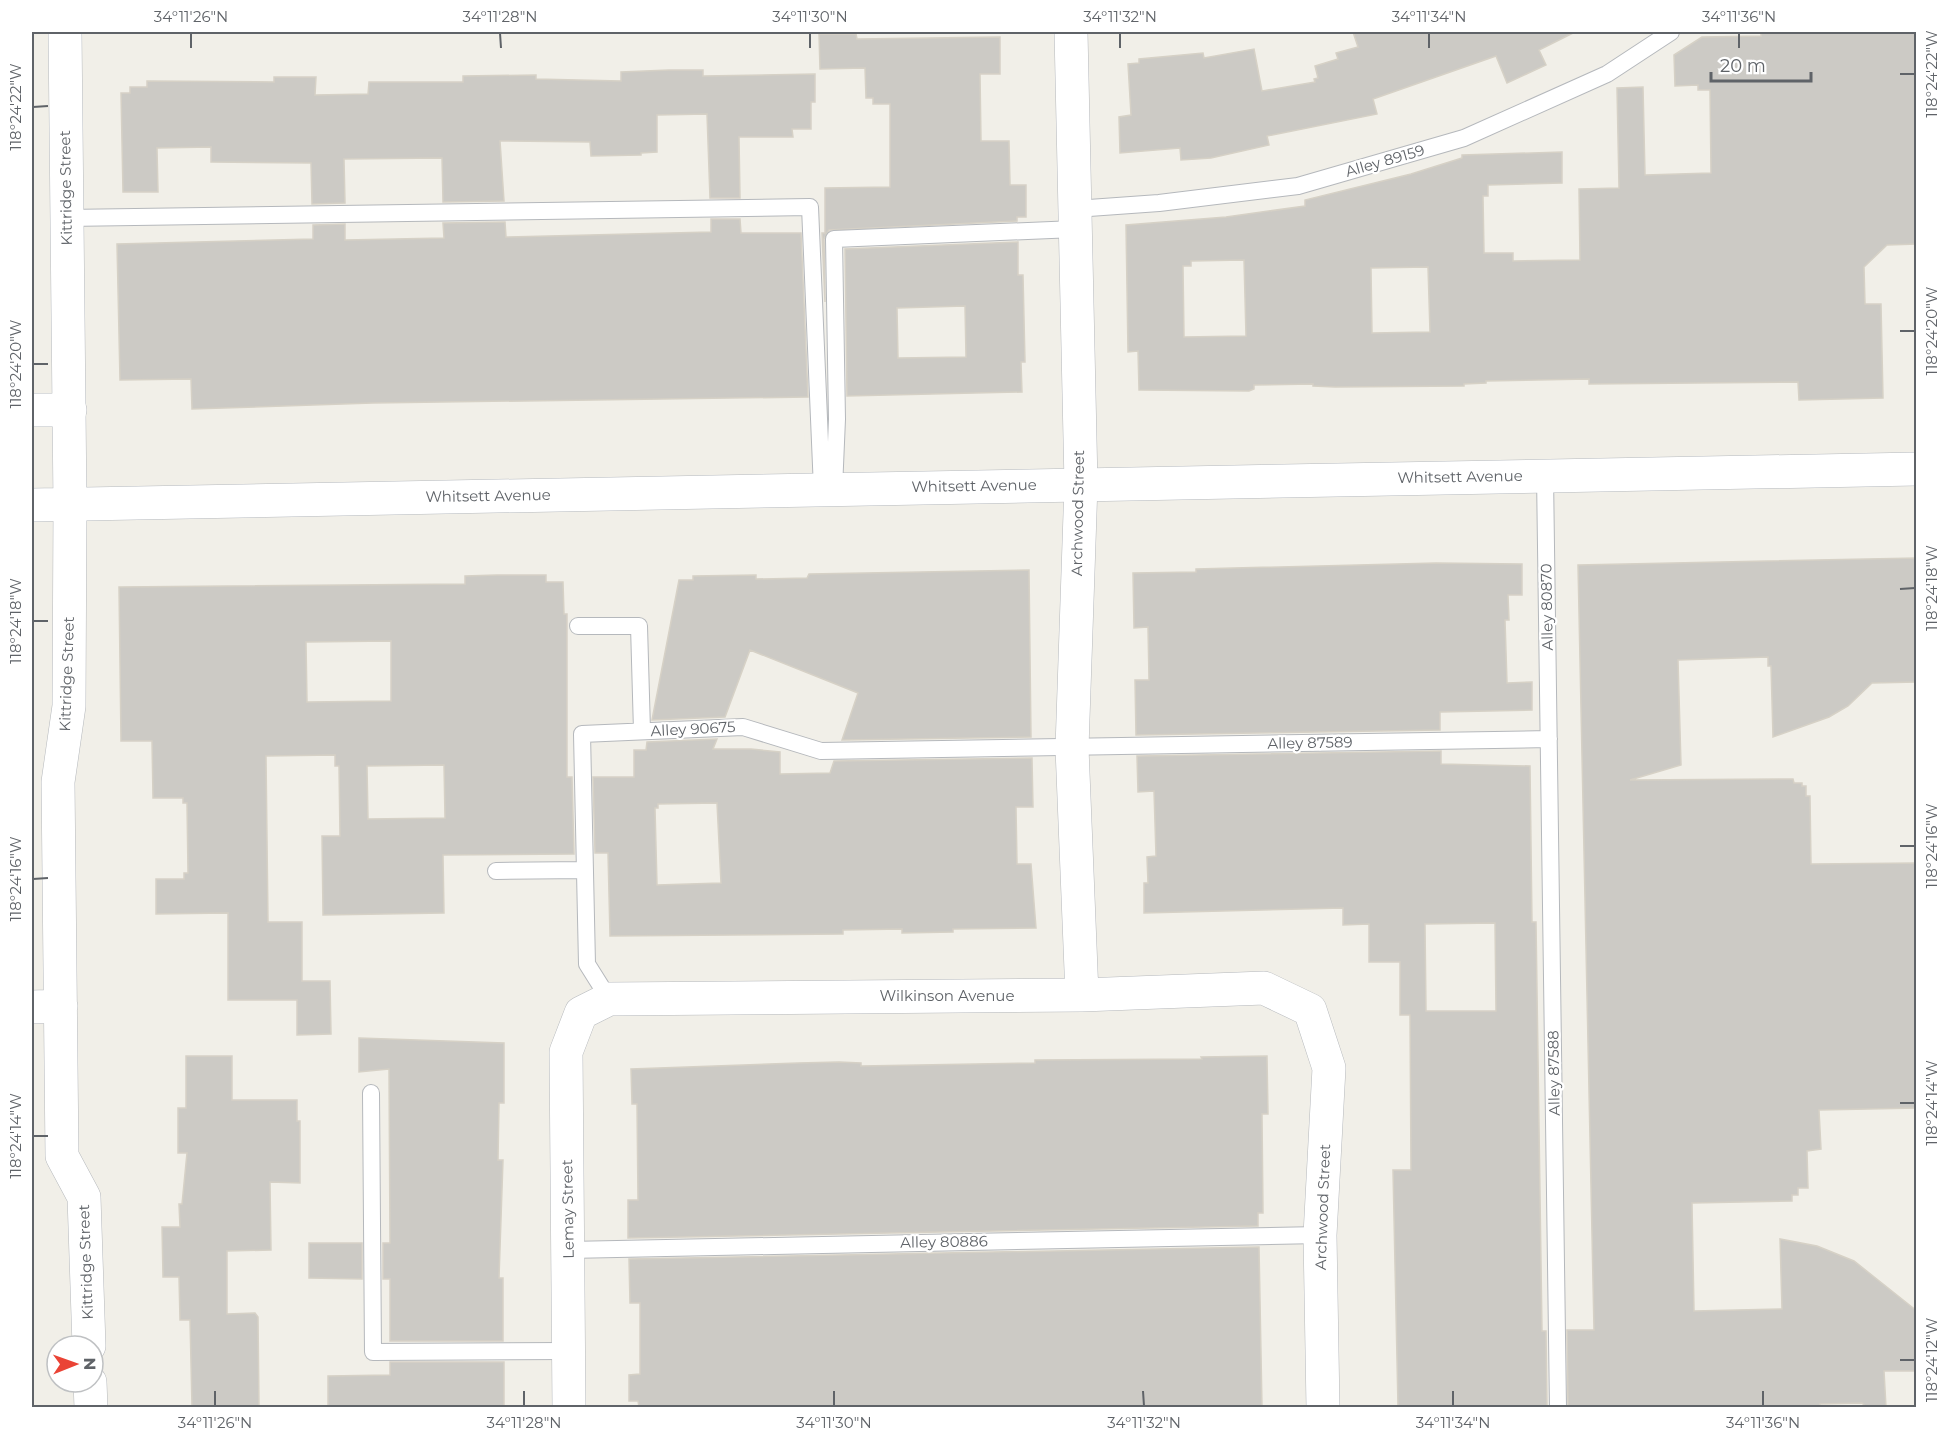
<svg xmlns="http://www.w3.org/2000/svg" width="1948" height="1439" viewBox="0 0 1948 1439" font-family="Montserrat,sans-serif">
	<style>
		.building { fill: #cccac5; stroke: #d6d1c6; stroke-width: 1.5; fill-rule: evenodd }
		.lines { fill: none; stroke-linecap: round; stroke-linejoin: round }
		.lane-casing { stroke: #b5b8bc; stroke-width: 18 }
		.street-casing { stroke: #b5b8bc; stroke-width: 34 }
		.secondary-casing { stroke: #b6babf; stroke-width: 34 }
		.lane { stroke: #fff; stroke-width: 16 }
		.street { stroke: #fff; stroke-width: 33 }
		.secondary { stroke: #fff; stroke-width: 33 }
		.ticks { fill: none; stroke: #5f6368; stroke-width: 2 }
		.labels { text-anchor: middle; stroke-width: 4.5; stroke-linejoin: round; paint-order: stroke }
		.street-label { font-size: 15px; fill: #5f6368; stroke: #fff }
		.neatline { fill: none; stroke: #5f6368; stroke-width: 2 }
		.ticks-label { font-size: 15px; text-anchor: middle; fill: #5f6368 }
	</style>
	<rect width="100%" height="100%" fill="#f1efe8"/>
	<path class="building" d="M 1353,32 L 1575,32 L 1539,50 L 1546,65 L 1507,83 L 1496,56 L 1373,99 L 1377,114 L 1267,136 L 1269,145 L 1211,158 L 1181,160 L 1180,148 L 1120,153 L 1119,117 L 1131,115 L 1128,64 L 1139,63 L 1139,59 L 1203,53 L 1204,58 L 1254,49 L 1262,91 L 1315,82 L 1314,79 L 1318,78 L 1315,66 L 1338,59 L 1336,53 L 1358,47 Z
		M 1761,32 L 1917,32 L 1917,244 L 1887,245 L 1864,267 L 1865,304 L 1881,304 L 1883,398 L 1799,400 L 1798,382 L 1589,384 L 1589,379 L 1486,381 L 1486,383 L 1464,384 L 1464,386 L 1335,387 L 1313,386 L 1313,384 L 1254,385 L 1254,389 L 1249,391 L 1139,390 L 1138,351 L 1128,352 L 1126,225 L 1226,217 L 1305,206 L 1305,200 L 1411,174 L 1462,158 L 1462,155 L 1562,152 L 1562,183 L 1488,185 L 1488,196 L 1483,196 L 1484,253 L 1513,253 L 1513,261 L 1580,260 L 1579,189 L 1619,188 L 1617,88 L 1643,87 L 1645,175 L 1711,173 L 1710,90 L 1698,90 L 1698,85 L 1675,86 L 1674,55 L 1702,37 L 1761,36 ZM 1244,260 L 1246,336 L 1184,337 L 1183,266 L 1191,266 L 1191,261 ZM 1428,267 L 1430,332 L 1372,333 L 1371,268 Z
		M 819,34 L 856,34 L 857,39 L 1000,37 L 1000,74 L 980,74 L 981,141 L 1009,141 L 1010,185 L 1026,185 L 1026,217 L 1017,217 L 1017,221 L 829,230 L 824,239 L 825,302 L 822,233 L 825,233 L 825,188 L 890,187 L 890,104 L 873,104 L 873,98 L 866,98 L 865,68 L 820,69 Z
		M 669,70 L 703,70 L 703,76 L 815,74 L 815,102 L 811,102 L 811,129 L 792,129 L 793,137 L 739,137 L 740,198 L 710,198 L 707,114 L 657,115 L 657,152 L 641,153 L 641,155 L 591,156 L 590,142 L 500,141 L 504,201 L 443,202 L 442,158 L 344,159 L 345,203 L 312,204 L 311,163 L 211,162 L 211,147 L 157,148 L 158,192 L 123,192 L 121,93 L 130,93 L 130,87 L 147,87 L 147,81 L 274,82 L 274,77 L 316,77 L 315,95 L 368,94 L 369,82 L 463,82 L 463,76 L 536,75 L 536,79 L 621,81 L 621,72 Z
		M 711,219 L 740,219 L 741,233 L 801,233 L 808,397 L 373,403 L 192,409 L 191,379 L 120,380 L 117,244 L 313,239 L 313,225 L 345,224 L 345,240 L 444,238 L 443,223 L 505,222 L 506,237 L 711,232 Z
		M 1018,242 L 1018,275 L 1023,275 L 1025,362 L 1021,362 L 1022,392 L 847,396 L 845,249 ZM 965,306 L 966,357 L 898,358 L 897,308 Z
		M 1917,558 L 1917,682 L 1872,683 L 1848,706 L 1829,717 L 1773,737 L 1771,666 L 1768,666 L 1768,657 L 1678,660 L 1681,765 L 1630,780 L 1793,779 L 1794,783 L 1802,783 L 1802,786 L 1806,786 L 1806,796 L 1810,796 L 1811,864 L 1917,863 L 1917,1108 L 1819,1110 L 1821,1149 L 1807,1151 L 1808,1188 L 1798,1188 L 1798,1195 L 1792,1195 L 1792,1201 L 1692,1203 L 1694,1311 L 1782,1309 L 1780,1239 L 1817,1246 L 1854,1261 L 1917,1311 L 1917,1371 L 1884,1371 L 1886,1407 L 1866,1407 L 1862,1403 L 1820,1404 L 1820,1407 L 1568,1407 L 1567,1330 L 1594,1330 L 1578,565 Z
		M 1436,563 L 1522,564 L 1522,595 L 1508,595 L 1509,620 L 1505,620 L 1507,683 L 1532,682 L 1532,710 L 1440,712 L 1440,730 L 1136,735 L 1135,680 L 1149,680 L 1148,627 L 1134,628 L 1133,573 L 1196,572 L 1196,569 Z
		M 1029,570 L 1031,737 L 842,740 L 858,693 L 750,650 L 725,717 L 652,720 L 679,580 L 693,580 L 693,576 L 756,575 L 756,579 L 807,578 L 809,574 Z
		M 497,575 L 546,575 L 546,582 L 563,582 L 564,614 L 567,614 L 567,777 L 572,777 L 574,854 L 443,855 L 444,913 L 323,915 L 322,836 L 340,836 L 339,766 L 335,766 L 335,755 L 266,756 L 268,922 L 302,922 L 302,981 L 330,981 L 331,1034 L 297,1035 L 297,1000 L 228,1000 L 228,913 L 156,914 L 156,879 L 184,879 L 184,873 L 188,873 L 187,803 L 183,803 L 183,798 L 153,798 L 152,741 L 121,741 L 119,587 L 465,584 L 465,576 ZM 391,641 L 391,701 L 307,702 L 306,642 ZM 444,765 L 445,818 L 368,819 L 367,766 Z
		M 717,739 L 713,749 L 751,749 L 780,752 L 780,774 L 830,773 L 834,761 L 1032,758 L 1033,807 L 1016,807 L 1017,864 L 1031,864 L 1036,928 L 953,929 L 953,932 L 902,933 L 902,929 L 843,930 L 843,934 L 610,936 L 608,853 L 595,853 L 593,777 L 634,777 L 634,750 L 646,750 L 647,742 ZM 717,803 L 721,883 L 657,885 L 655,808 L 658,808 L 658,804 Z
		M 1441,751 L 1441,764 L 1530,766 L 1532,922 L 1536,922 L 1542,1331 L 1546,1331 L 1547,1407 L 1398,1407 L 1393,1170 L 1411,1170 L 1410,1015 L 1400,1015 L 1400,962 L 1369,962 L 1369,924 L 1343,925 L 1343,908 L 1144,913 L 1144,883 L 1148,883 L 1147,857 L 1156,856 L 1154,791 L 1138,792 L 1137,756 ZM 1495,923 L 1496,1011 L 1426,1011 L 1425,924 Z
		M 359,1038 L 504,1043 L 504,1103 L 499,1103 L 498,1160 L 503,1160 L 499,1278 L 503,1278 L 503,1341 L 390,1341 L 390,1279 L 383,1279 L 383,1243 L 390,1243 L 389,1069 L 359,1072 Z
		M 186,1056 L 232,1056 L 232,1100 L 297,1100 L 297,1121 L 300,1121 L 300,1183 L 270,1182 L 271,1250 L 227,1251 L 227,1314 L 255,1313 L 258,1317 L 259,1407 L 192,1407 L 190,1320 L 180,1320 L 179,1277 L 163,1277 L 162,1227 L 180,1227 L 179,1204 L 182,1204 L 187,1153 L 178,1153 L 178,1108 L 186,1108 Z
		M 1267,1056 L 1268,1114 L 1262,1114 L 1263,1213 L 1258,1213 L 1258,1226 L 628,1238 L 628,1200 L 638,1200 L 637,1104 L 632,1104 L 631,1069 L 798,1063 L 839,1062 L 861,1063 L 861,1066 L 1035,1063 L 1035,1060 L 1202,1059 L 1201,1057 Z
		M 309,1243 L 362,1243 L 362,1279 L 309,1278 Z
		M 1259,1247 L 1262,1407 L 639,1407 L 638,1401 L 629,1401 L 629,1375 L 640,1374 L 640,1303 L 630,1303 L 629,1259 Z
		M 390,1362 L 504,1362 L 504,1407 L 328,1407 L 328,1376 L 390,1375 Z"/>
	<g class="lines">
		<g class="lane-casing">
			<path id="lane" d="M 1075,209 L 1159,203 L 1298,186 L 1464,138 L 1607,74 L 1671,32
				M 66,218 L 810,207 L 822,489
				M 1545,475 L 1558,1408
				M 834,489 L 837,419 L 834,239 L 1075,229
				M 578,626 L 639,626 L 642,731
				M 496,871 L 585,870
				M 609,999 L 587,964 L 582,734 L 743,727 L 821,751 L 1549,739
				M 371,1093 L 373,1352 L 568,1351
				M 568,1250 L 1320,1235"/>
		</g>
		<g class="street-casing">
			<path id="street" d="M 1071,32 L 1081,484 L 1072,748 L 1082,995
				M 32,410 L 70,410
				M 70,504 L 69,706 L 58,782 L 62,1156 L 84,1197 L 89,1346
				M 32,1007 L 61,1006
				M 90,1382 L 91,1408
				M 569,1408 L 566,1052 L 581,1013 L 609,999 L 1082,995 L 1264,988 L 1310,1010 L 1329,1068 L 1320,1235 L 1323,1408"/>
		</g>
		<g class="secondary-casing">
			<path id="secondary" d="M 65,32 L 70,504
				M 32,505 L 1916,469"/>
		</g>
		<use href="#lane" class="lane"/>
		<use href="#street" class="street"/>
		<use href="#secondary" class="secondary"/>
	</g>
	<path class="ticks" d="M 191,33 L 191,48M 500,33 L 501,48M 810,33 L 810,48M 1120,33 L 1120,48M 1429,33 L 1429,48M 1739,33 L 1739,48M 1900,74 L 1915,74M 33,107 L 48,106M 1900,331 L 1915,331M 33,364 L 48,364M 1900,589 L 1915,588M 33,621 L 48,621M 1900,846 L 1915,846M 33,879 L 48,878M 1900,1103 L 1915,1103M 33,1136 L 48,1136M 1900,1360 L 1915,1360M 215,1391 L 215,1406M 524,1391 L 524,1406M 834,1391 L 834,1406M 1143,1391 L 1144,1406M 1453,1391 L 1453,1406M 1763,1391 L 1763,1406"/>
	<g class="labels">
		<g class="street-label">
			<text transform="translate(1385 161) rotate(-16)" y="5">Alley 89159</text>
			<text transform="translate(66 188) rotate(-91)" y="5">Kittridge Street</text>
			<text transform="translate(1460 477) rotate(-1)" y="5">Whitsett Avenue</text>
			<text transform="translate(974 486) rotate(-1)" y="5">Whitsett Avenue</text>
			<text transform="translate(488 496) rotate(-1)" y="5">Whitsett Avenue</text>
			<text transform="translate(1078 513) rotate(-89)" y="5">Archwood Street</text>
			<text transform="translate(1547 607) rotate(-91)" y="5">Alley 80870</text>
			<text transform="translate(67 674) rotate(-88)" y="5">Kittridge Street</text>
			<text transform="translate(693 729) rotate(-3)" y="5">Alley 90675</text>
			<text transform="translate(1310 743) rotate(-1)" y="5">Alley 87589</text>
			<text x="947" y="1001">Wilkinson Avenue</text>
			<text transform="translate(1554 1073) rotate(-91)" y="5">Alley 87588</text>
			<text transform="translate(1323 1207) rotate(-88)" y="5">Archwood Street</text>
			<text transform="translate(568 1209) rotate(-91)" y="5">Lemay Street</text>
			<text transform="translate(944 1242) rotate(-1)" y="5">Alley 80886</text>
			<text transform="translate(86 1262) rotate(-92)" y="5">Kittridge Street</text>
		</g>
	</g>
	<rect width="1948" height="1439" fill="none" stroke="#ffffff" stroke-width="66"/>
	<g transform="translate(75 1364) rotate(89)"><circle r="28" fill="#ffffff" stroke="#bfc1c3" stroke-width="1.5"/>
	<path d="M0-4.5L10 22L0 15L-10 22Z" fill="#ea4335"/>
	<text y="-9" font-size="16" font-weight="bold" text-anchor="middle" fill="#5f6368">N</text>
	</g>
	<path d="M1711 72v9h100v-9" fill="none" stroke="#5f6368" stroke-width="3"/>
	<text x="1720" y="72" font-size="18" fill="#5f6368" stroke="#ffffff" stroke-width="4.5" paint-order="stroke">20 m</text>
	<rect x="33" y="33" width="1882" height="1373" class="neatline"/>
	<g class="ticks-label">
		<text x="191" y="22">34°11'26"N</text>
		<text x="500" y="22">34°11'28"N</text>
		<text x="810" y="22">34°11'30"N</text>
		<text x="1120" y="22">34°11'32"N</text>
		<text x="1429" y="22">34°11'34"N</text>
		<text x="1739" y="22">34°11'36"N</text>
		<text transform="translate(1932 74) rotate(-90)" y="5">118°24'22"W</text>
		<text transform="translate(16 107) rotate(-90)" y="5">118°24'22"W</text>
		<text transform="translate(1932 331) rotate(-90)" y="5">118°24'20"W</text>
		<text transform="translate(16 364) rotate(-90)" y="5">118°24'20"W</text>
		<text transform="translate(1932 588) rotate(-90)" y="5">118°24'18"W</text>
		<text transform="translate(16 621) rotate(-90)" y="5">118°24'18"W</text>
		<text transform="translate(1932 846) rotate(-90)" y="5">118°24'16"W</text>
		<text transform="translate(16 879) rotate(-90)" y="5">118°24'16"W</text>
		<text transform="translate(1932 1103) rotate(-90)" y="5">118°24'14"W</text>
		<text transform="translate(16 1136) rotate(-90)" y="5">118°24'14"W</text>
		<text transform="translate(1932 1360) rotate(-90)" y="5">118°24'12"W</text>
		<text x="215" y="1428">34°11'26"N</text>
		<text x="524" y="1428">34°11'28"N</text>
		<text x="834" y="1428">34°11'30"N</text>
		<text x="1144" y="1428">34°11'32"N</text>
		<text x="1453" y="1428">34°11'34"N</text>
		<text x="1763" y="1428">34°11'36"N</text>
	</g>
</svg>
